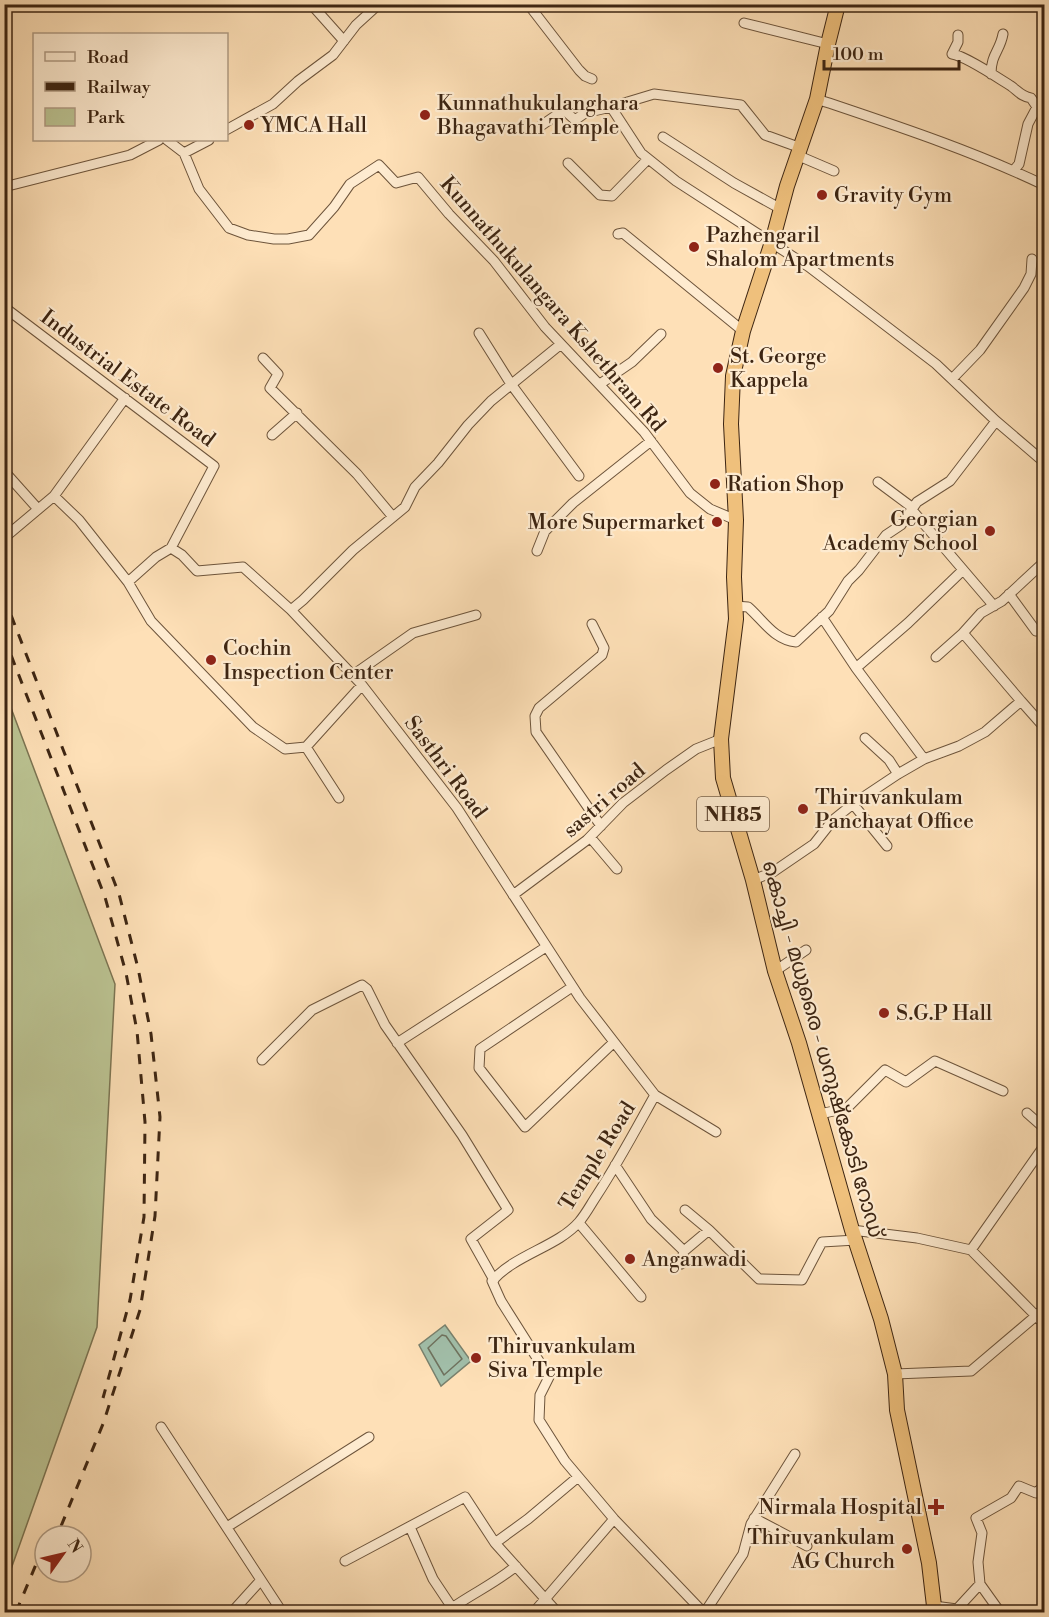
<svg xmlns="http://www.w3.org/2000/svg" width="1049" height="1617" viewBox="0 0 1049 1617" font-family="'Libre Bodoni','Noto Sans Malayalam',serif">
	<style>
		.green { fill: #bbc392; stroke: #7c7452; stroke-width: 1.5 }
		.water { fill: #a1bea9; stroke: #79816d; stroke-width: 1.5 }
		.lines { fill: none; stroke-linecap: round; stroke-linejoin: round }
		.shore { stroke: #6f725e; stroke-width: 1.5 }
		.minor-casing { stroke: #6d543b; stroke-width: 11 }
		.highway-casing { stroke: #3d2512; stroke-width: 16 }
		.minor { stroke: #feebd0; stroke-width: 9 }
		.highway { stroke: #efc07c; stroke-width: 14 }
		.rail { stroke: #3d2512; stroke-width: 3; stroke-dasharray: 10 10; stroke-linecap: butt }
		.poi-dot { fill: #8f2418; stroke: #feebd0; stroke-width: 2 }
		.labels { text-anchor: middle; stroke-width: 4.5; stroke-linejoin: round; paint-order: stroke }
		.shield { fill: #feebd0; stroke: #77604b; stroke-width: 1.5 }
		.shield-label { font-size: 20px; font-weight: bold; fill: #3d2512 }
		.poi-label { font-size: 21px; fill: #3d2512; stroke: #feebd0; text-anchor: start }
		.street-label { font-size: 21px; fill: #3d2512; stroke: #feebd0 }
	</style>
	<rect width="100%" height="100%" fill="#fee0b7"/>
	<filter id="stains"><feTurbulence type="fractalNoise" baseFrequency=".00333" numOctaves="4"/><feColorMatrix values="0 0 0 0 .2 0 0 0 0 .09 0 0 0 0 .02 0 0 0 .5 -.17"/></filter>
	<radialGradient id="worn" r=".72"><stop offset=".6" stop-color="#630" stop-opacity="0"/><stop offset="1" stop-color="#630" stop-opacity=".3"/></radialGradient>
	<path class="green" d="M 5,692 L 115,984 L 97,1327 L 5,1586 Z"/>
	<path class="water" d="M 445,1325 L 471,1361 L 441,1386 L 419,1345 Z"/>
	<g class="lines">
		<path class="shore" d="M 442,1335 L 446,1336 L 462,1359 L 444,1375 L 428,1348 Z"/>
		<g class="minor-casing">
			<path id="minor" d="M 311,4 L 344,41
				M 528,4 L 579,70 L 585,76 L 592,79
				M 744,23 L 828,44
				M 958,35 L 958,42 L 952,54 C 966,56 998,78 1011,86 C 1018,91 1022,97 1031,98 L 1037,107 L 1028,124 L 1019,164 L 1014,170
				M 991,74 C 991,54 1000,51 1003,34
				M 817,99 C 894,125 971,150 1044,185
				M 542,125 L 564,110 L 575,120 L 585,113 L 611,107
				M 226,130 L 273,104 L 298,81 L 333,55 L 356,25 L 379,4
				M 663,137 L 734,183 L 781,209
				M 167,140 L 184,153 L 209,140
				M 801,148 L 765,135 L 741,105 L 654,94 L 611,107 L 641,153 L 676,181 L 809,267 L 936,364 L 996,421 L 1044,462
				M 184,153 L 199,189 L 229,228 L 248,235 L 274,239 L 288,239 L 309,235 L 334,207 L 350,184 L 379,165 L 396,183 L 418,177 L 449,214 L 494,261 L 545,327 L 644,432 L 690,493 L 710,509 L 736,520
				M 799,156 L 834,171
				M 568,163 L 600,195 L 612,196 L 648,159
				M 4,187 L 130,155 L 159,140
				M 618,234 L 623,233 L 743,331
				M 4,307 L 214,466 L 171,548
				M 479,333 L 511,384 L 579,476
				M 263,358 L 278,374 L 270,388 L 357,474 L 393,517
				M 952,379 L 980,350 L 1024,288 L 1031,274 L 1032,259
				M 600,384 L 632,362 L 661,334
				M 272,435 L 297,413
				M 4,471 L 38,509
				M 878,482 L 913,508
				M 54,496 L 125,398
				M 912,510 L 994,606
				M 4,538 L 54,496 L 79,520 L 128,582 L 151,621 L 253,727 L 285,749 L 306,747 L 362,685
				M 537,551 L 545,531 L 573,503 L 651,441
				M 128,582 L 156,557 L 171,548 L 182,555 L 197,571 L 243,567 L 291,610 L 303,600 L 353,550 L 405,507 L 415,487 L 438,463 L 468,425 L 491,401 L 561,344
				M 1009,594 L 1036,631
				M 735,606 L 748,607 C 763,620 774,640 796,642 L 829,611 L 848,581 L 859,570 L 886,535 L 901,525 L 917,502 L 950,481 L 996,421
				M 291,610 L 362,685 L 457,808 L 580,998 L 655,1095 C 636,1129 618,1163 597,1195 C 591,1204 586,1214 579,1222 C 557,1247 516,1254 492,1281 L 501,1301 L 549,1377 L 540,1395 L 539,1420 L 565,1461 L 614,1519 L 703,1612
				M 822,617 L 856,668 L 908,623 L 963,570
				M 592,624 L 604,648 L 602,655 L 539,708 L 535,716 L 536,732 L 601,826
				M 936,657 L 963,633
				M 856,668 L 924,759
				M 353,675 L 413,633 L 476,615
				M 1021,701 L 963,633 L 981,613 L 1002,601 L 1044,562
				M 865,738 L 889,760 L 898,774
				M 306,747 L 339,798
				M 853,804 L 887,846
				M 590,837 L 617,869
				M 753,880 L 773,872 L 814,844 L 833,820 L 853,804 L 898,774 L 924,759 L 959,746 L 985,732 L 1021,701 L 1044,727
				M 513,895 L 587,840 L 623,803 L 666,770 L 696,749 L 721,739
				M 775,971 L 806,950
				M 572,987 L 480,1049 L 479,1068 L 525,1127 L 613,1043
				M 397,1043 L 546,947
				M 262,1060 L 312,1010 L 362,985 L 367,989 L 385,1025 L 462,1135 L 508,1210 L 471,1239 L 494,1280
				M 655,1095 L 716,1132
				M 1027,1113 L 1044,1128
				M 820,1114 L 847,1108 L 885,1070 L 906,1082 L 935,1061 L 1003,1091
				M 615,1165 L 651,1219 L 684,1251
				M 685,1210 L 709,1230
				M 579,1223 L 641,1297
				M 852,1230 L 917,1238 L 971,1250 L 1044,1146
				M 971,1250 L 1044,1324
				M 681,1264 L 684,1251 L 709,1230 L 759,1279 L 802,1280 L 822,1242 L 856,1240
				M 895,1374 L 971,1371 L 1044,1309
				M 161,1427 L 282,1612
				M 754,1518 L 807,1546
				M 227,1527 L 369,1437
				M 410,1527 L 433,1579 L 455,1612
				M 345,1561 L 465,1497 L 495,1543
				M 980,1584 L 978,1562 L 982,1533 L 976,1518 L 1011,1498 L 1019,1486 L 1036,1493 L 1044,1486
				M 934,1606 L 957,1609 L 980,1584 L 1000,1612
				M 452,1608 C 473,1593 496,1583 516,1566
				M 232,1612 L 261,1580
				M 534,1612 L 614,1519
				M 557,1612 L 495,1543 L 528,1519 L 578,1477
				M 705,1612 L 743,1554 L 751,1524 L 795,1454"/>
		</g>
		<g class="highway-casing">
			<path id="highway" d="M 838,4 L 828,44 L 817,99 L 787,186 L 772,242 L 743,331 L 733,376 L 731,424 L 736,520 L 734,577 L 736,619 L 721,739 L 723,778 L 753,880 L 775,971 L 799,1043 L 852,1230 L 881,1319 L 895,1374 L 897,1410 L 929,1563 L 934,1606 L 931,1612"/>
		</g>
		<use href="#minor" class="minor"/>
		<use href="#highway" class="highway"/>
		<path class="rail" d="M 4,597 L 119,894 L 138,968 L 151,1034 L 160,1117 L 155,1216 L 140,1310 L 103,1424 L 57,1536
			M 4,637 L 105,897 L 126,973 L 137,1031 L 145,1122 L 144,1217 L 130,1300 L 103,1398
			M 16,1612 L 45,1543"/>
	</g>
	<g class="poi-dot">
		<circle cx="425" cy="115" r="6"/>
		<circle cx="249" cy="125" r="6"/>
		<circle cx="822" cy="195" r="6"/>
		<circle cx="694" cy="247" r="6"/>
		<circle cx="718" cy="368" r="6"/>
		<circle cx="715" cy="484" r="6"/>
		<circle cx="717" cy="522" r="6"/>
		<circle cx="990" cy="531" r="6"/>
		<circle cx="211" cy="660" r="6"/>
		<circle cx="803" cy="809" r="6"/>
		<circle cx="884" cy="1013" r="6"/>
		<circle cx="630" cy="1259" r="6"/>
		<circle cx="476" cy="1358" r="6"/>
		<path d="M933 1498h6v6h6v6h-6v6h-6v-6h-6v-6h6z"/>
		<circle cx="907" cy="1549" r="6"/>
	</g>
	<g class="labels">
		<rect class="shield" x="697" y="797" width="72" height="34" rx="4.5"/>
		<g class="shield-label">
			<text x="733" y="821">NH85</text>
		</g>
		<g class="poi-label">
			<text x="437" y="110">Kunnathukulanghara<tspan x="437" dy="24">Bhagavathi Temple</tspan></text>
			<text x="261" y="132">YMCA Hall</text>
			<text x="834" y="202">Gravity Gym</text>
			<text x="706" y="242">Pazhengaril<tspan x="706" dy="24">Shalom Apartments</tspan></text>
			<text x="730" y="363">St. George<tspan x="730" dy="24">Kappela</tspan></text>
			<text x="727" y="491">Ration Shop</text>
			<text x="978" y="526" text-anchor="end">Georgian<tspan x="978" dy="24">Academy School</tspan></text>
			<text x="705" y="529" text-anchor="end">More Supermarket</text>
			<text x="223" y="655">Cochin<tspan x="223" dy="24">Inspection Center</tspan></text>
			<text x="815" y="804">Thiruvankulam<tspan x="815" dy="24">Panchayat Office</tspan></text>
			<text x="896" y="1020">S.G.P Hall</text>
			<text x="642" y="1266">Anganwadi</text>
			<text x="488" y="1353">Thiruvankulam<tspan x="488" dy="24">Siva Temple</tspan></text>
			<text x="922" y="1514" text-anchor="end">Nirmala Hospital</text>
			<text x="895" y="1544" text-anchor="end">Thiruvankulam<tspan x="895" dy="24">AG Church</tspan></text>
		</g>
		<g class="street-label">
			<text transform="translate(553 304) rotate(49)" y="7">Kunnathukulangara Kshethram Rd</text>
			<text transform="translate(128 378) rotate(37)" y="7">Industrial Estate Road</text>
			<text transform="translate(446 767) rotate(53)" y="7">Sasthri Road</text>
			<text transform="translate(604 800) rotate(-41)" y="7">sastri road</text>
			<text transform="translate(823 1049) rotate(74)" y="7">കൊച്ചി - മധുരൈ - ധനുഷ്‌കോടി റോഡ്</text>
			<text transform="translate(597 1156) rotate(-58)" y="7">Temple Road</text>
		</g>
	</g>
	<rect width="1049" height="1617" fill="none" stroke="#fee0b7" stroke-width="24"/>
	<rect x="6" y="6" width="1037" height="1605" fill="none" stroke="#3d2512" stroke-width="3"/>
	<rect x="12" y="12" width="1025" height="1593" fill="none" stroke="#3d2512" stroke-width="1.5"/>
	<rect x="33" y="33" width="195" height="108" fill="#feebd0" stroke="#b19c84" stroke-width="1.5"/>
	<rect x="45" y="52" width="30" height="9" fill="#feebd0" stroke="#b19c84" stroke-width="1.5"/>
	<text x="87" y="63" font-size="18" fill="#3d2512">Road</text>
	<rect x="45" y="82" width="30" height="9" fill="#3d2512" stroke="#b19c84" stroke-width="1.5"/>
	<text x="87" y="93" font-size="18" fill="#3d2512">Railway</text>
	<rect x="45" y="108" width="30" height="18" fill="#bbc392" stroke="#b19c84" stroke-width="1.5"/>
	<text x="87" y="123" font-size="18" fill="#3d2512">Park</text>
	<g transform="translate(63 1554) rotate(56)"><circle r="28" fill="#feebd0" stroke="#b19c84" stroke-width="1.5"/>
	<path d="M0-4.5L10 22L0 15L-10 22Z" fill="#8f2418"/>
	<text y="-9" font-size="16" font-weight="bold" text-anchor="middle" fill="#3d2512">N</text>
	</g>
	<path d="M824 60v9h135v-9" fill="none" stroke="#3d2512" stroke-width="3"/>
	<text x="833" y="60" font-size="18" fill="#3d2512" stroke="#feebd0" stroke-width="4.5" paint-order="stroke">100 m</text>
	<rect width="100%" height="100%" filter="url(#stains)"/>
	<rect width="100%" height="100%" fill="url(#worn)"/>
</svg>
